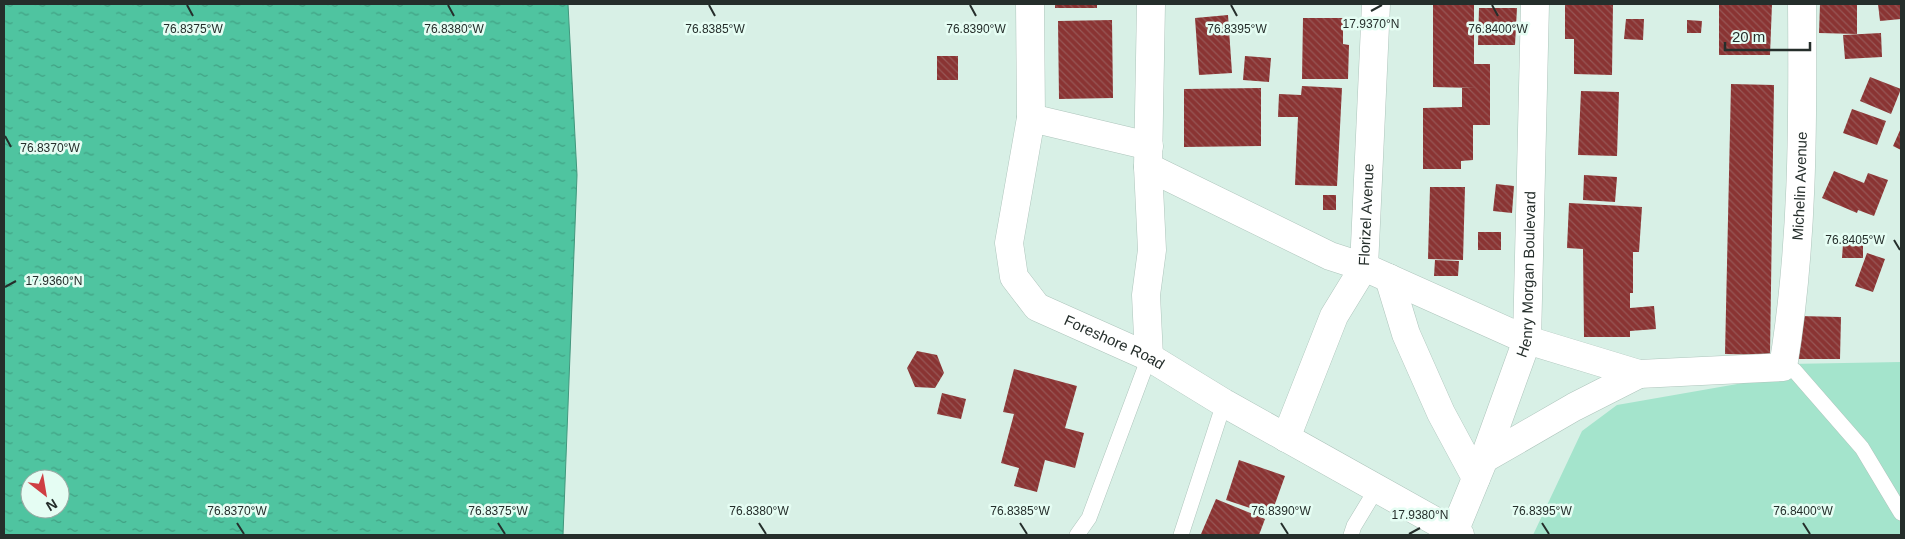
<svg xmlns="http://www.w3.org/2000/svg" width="1905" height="539" viewBox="0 0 1905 539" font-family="Helvetica,sans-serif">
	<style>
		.grass { fill: #a4e4cc }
		.water { fill: url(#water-ripples); stroke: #42977d; fill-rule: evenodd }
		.building { fill: url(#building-back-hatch) }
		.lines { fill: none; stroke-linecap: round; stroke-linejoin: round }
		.service-casing { stroke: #aec5bc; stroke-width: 16 }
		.minor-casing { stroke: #aec5bc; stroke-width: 29 }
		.service { stroke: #fff; stroke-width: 15 }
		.minor { stroke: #fff; stroke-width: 28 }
		.ticks { fill: none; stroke: #252e2b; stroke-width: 2 }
		.labels { text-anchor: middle; stroke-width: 5; stroke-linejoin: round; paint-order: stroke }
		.street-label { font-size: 15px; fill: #252e2b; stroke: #e5fdf3 }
		.ticks-label { font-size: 12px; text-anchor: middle; fill: #252e2b; stroke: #e5fdf3; stroke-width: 5; stroke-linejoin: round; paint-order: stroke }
	</style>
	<defs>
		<pattern id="water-ripples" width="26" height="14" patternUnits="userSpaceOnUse" patternTransform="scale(1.25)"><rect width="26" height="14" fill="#4fc4a0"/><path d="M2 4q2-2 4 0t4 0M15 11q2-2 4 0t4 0" fill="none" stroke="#41a083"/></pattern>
		<pattern id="building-back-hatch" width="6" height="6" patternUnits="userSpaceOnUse" patternTransform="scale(1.25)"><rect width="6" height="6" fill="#8a3433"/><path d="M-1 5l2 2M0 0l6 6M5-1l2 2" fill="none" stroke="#975756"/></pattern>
	</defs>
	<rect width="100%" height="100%" fill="#d8f0e6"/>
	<path class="grass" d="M 1901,362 L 1901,535 L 1533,535 L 1582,431 L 1617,405 L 1743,383 L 1788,364 Z"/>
	<path class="water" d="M 4,4 L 568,4 L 577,175 L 563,535 L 4,535 ZM 30,479 L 60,479 L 60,509 L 30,509 Z"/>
	<path class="building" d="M 1055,4 L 1097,4 L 1097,8 L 1055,8 Z
		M 1433,4 L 1474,4 L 1474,64 L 1490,64 L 1490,125 L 1473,125 L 1473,160 L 1461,161 L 1461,169 L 1423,169 L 1423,108 L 1462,107 L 1462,88 L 1475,88 L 1433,87 Z
		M 1565,4 L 1613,4 L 1612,75 L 1574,74 L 1574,39 L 1565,39 Z
		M 1719,4 L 1772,4 L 1770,55 L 1719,55 Z
		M 1820,4 L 1857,4 L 1857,34 L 1819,33 Z
		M 1878,4 L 1901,4 L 1901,19 L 1880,21 Z
		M 1479,8 L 1517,8 L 1515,45 L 1478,45 Z
		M 1228,15 L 1232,73 L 1199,75 L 1195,18 Z
		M 1303,18 L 1343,18 L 1343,44 L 1349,45 L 1348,79 L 1302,79 Z
		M 1626,19 L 1644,19 L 1643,40 L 1624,39 Z
		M 1112,20 L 1113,98 L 1059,99 L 1058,21 Z
		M 1687,20 L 1702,21 L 1701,33 L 1687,33 Z
		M 1881,33 L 1882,57 L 1845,59 L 1843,35 Z
		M 937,56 L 958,56 L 958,80 L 937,80 Z
		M 1245,56 L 1271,58 L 1269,82 L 1243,80 Z
		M 1870,77 L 1901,89 L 1891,114 L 1860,101 Z
		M 1731,84 L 1774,85 L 1770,355 L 1725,354 Z
		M 1302,86 L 1342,88 L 1337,186 L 1295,185 L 1298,117 L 1278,117 L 1279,94 L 1301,95 Z
		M 1261,88 L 1261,146 L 1184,147 L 1184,89 Z
		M 1581,91 L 1619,92 L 1617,156 L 1578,155 Z
		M 1852,109 L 1886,121 L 1877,145 L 1843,133 Z
		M 1901,128 L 1901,150 L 1893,146 Z
		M 1834,171 L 1864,183 L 1868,173 L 1888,180 L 1874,216 L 1858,210 L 1857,213 L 1822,198 Z
		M 1584,175 L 1617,177 L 1615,202 L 1583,200 Z
		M 1496,184 L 1514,186 L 1512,213 L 1493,211 Z
		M 1430,187 L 1465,187 L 1463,260 L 1428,259 Z
		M 1323,195 L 1336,195 L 1336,210 L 1323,210 Z
		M 1569,203 L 1642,207 L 1639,252 L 1633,252 L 1633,293 L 1630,293 L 1630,308 L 1654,306 L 1656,329 L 1630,331 L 1630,337 L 1584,337 L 1583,249 L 1567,248 Z
		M 1478,232 L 1501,232 L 1501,250 L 1478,250 Z
		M 1843,244 L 1863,245 L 1863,258 L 1842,258 Z
		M 1867,253 L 1885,259 L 1873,292 L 1855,286 Z
		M 1435,260 L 1459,261 L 1458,276 L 1434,276 Z
		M 1799,316 L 1841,317 L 1840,359 L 1798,359 Z
		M 917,351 L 937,355 L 944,373 L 935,388 L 915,387 L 907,368 Z
		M 1014,369 L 1077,386 L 1065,428 L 1084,433 L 1075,468 L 1045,460 L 1037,492 L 1014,486 L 1019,468 L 1001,463 L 1014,414 L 1003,412 Z
		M 942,393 L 966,399 L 961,419 L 937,414 Z
		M 1239,460 L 1285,476 L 1271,515 L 1226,500 Z
		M 1216,499 L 1265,519 L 1259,535 L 1201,534 Z"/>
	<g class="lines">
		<g class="service-casing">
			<path id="service" d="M 1783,367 L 1794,370 L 1862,448 L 1901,513
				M 1077,535 L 1089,518 L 1149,357
				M 1181,535 L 1224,403
				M 1351,535 L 1354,526 L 1377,488"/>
		</g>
		<g class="minor-casing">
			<g id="minor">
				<path id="s1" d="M 1030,4 L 1031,118 L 1009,243 L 1014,277 L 1037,307 L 1149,357 L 1224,403 L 1460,535"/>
				<path d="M 1031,118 L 1149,146"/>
				<path id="s2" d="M 1148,167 L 1330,256 L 1364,267 L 1527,340 L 1639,374 L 1783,367 C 1803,247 1803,125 1802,4"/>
				<path d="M 1389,278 L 1406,334 L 1441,413 L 1476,478"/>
				<path d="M 1149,357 L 1146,295 L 1152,250 L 1148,167 L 1151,4"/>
				<path id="s3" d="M 1286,438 L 1334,316 L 1364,267 L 1376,4"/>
				<path d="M 1484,459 L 1574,407 L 1639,374"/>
				<path id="s4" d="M 1454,532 L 1484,459 L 1527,340 L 1535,4"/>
			</g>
		</g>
		<use href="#service" class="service"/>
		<use href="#minor" class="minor"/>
	</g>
	<path class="ticks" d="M 187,5 L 193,16M 448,5 L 454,16M 709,5 L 715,16M 970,5 L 976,16M 1231,5 L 1237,16M 1492,5 L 1498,16M 1371,11 L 1382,5M 5,136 L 11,147M 1894,240 L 1900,250M 5,287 L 16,281M 237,523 L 244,534M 498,523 L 505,534M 759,523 L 766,534M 1020,523 L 1027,534M 1281,523 L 1288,534M 1542,523 L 1549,534M 1803,523 L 1810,534M 1409,534 L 1420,528"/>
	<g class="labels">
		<g class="street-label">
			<text dy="5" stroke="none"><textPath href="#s2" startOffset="860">Michelin Avenue</textPath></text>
			<text dy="5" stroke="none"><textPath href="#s3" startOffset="241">Florizel Avenue</textPath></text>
			<text dy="5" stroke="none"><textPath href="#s4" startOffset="271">Henry Morgan Boulevard</textPath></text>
			<text dy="5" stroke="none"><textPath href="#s1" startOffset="398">Foreshore Road</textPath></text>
		</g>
	</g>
	<g class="ticks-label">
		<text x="1371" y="28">17.9370°N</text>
		<text x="193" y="33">76.8375°W</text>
		<text x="454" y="33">76.8380°W</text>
		<text x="715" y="33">76.8385°W</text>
		<text x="976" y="33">76.8390°W</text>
		<text x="1237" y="33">76.8395°W</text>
		<text x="1498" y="33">76.8400°W</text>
		<text x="50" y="152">76.8370°W</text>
		<text x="1855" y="244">76.8405°W</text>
		<text x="54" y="285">17.9360°N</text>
		<text x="237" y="515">76.8370°W</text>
		<text x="498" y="515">76.8375°W</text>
		<text x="759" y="515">76.8380°W</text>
		<text x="1020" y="515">76.8385°W</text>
		<text x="1281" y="515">76.8390°W</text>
		<text x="1542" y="515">76.8395°W</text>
		<text x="1803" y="515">76.8400°W</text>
		<text x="1420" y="519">17.9380°N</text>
	</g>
	<rect width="1905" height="539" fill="none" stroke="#252e2b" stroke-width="10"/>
	<g transform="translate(45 494) rotate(149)"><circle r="24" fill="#e5fdf3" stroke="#98aaa3"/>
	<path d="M0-4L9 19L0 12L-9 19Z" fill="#cf3f43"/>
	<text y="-8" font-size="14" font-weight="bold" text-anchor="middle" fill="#252e2b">N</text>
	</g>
	<path d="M1725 42v8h85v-8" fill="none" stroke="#252e2b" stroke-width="2.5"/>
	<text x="1732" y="42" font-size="15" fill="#252e2b" stroke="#e5fdf3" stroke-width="4" paint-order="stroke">20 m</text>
</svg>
